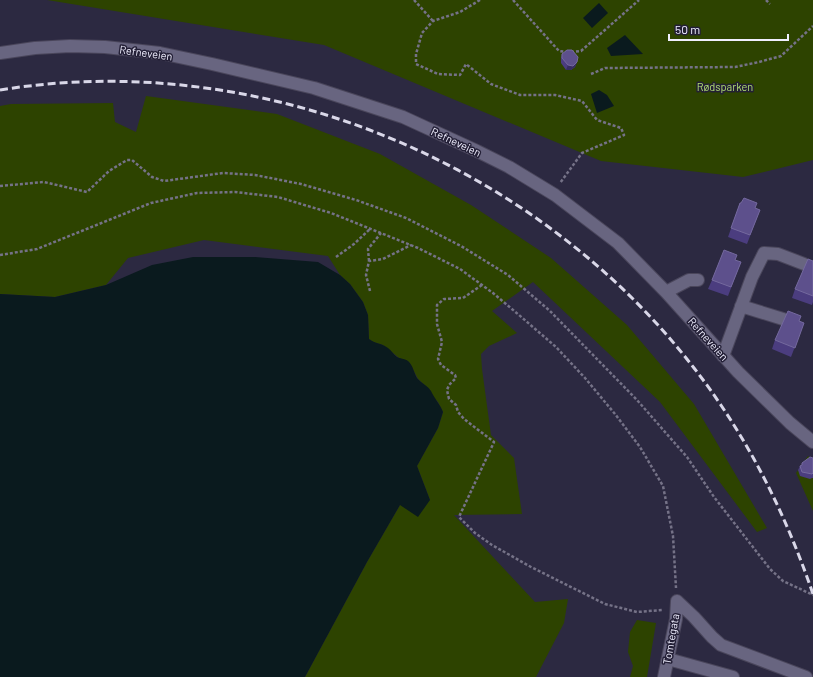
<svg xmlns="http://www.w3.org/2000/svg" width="813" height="677" viewBox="0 0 813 677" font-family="Barlow,sans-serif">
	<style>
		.green { fill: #2d4300 }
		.water { fill: #0a1a1e }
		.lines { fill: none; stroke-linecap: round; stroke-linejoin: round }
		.minor-casing { stroke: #4a465b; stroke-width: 14 }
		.path { stroke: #757287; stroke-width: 2.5; stroke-dasharray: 3 2; stroke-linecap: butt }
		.minor { stroke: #686580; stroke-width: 12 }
		.rail { stroke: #d9d7e8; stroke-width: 3; stroke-dasharray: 8 4; stroke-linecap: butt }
		.wall { fill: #4b3d7f }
		.shaded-wall { fill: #372d60 }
		.building { fill: #5d508c; stroke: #74699e }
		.labels { text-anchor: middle; stroke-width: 3; stroke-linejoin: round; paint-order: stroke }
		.street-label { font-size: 11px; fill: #f0efff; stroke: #231f36 }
		.park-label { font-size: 11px; fill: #b2de73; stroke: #231f36 }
	</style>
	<rect width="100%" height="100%" fill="#2c2941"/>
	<path class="green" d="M 47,0 L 813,0 L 813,160 L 743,177 L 601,161 L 324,45 Z
		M 146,96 L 277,114 L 380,154 L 471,205 L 551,258 L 627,325 L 694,404 L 767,528 L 757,532 L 660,402 L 533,282 L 492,311 L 517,333 L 489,346 L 481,354 L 482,369 L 491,435 L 514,458 L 522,514 L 454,515 L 535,602 L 568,599 L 564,623 L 536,677 L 305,677 L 367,562 L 400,505 L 430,500 L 417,466 L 438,428 L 443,412 L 438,402 L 431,395 L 430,390 L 418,379 L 409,362 L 399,358 L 383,345 L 373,342 L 369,339 L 368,315 L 363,302 L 350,284 L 340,275 L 328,256 L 204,240 L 128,258 L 106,285 L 55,297 L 0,294 L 0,106 L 11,104 L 113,103 L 115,122 L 136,132 Z
		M 808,456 L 813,460 L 813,511 L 796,473 Z
		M 637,620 L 656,623 L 647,677 L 630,677 L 633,666 L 628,652 L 630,632 Z"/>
	<path class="water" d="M 599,3 L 608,13 L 592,28 L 583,18 Z
		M 625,35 L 643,54 L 611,56 L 607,48 Z
		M 599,90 L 607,95 L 614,106 L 597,113 L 591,94 Z
		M 193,257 L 255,257 L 318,262 L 340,275 L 350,284 L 363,302 L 368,315 L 369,339 C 375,344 382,343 388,348 C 392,351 393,354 397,357 C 400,359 404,358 408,361 C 413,365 414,373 417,378 C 421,383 428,386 431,391 C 434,398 440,404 443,412 L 438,428 L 417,466 L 430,500 L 418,517 L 400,505 L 367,562 L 305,677 L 0,677 L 0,294 L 55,297 L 106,285 L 152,265 Z"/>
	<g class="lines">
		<g class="minor-casing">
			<path id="minor" d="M 0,53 L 35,48 L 70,46 L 105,47 L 160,53 L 212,64 L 314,88 L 403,117 L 477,151 L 509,167 L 555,195 L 618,243 L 666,292 L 738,372 L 790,423 L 813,442
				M 666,292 L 689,280 L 698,280
				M 741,306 L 783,319
				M 723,356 L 752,277 L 764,253 L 778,254 L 804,264
				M 677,601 L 694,617 L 712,637 L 721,645 L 806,677
				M 668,659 L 733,677
				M 664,677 L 676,619 L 677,601"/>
		</g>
		<path class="path" d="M 414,0 L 433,21
			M 480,0 L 460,12 L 433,21 L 422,33 L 416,54 L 416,64 L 438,74 L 460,75 L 466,64 L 491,84 L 520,95 L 555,95 L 582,101 L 597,120 L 621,128 L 624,135 L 582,153 L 560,183
			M 513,0 L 559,51 L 566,52
			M 766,0 L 770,4
			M 571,52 L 581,51 L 639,0
			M 591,74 L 605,68 L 735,67 L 759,62 L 781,56 L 813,26
			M 0,186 L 44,182 L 87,192 L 109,171 L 127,160 L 132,160 L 152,177 L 164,181 L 223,173 L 255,175 L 301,184 L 356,200 L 406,218 L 461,246 L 508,275 L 550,311 L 637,400 L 687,457 L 714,497 L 770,569 L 783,581 L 813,595
			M 0,255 L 37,249 L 151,203 L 197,193 L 235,192 L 278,197 L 331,213 L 418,248 L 460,269 L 493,293 L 519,315 L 556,347 L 585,378 L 615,414 L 640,447 L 663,486 L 673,536 L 676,588
			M 336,257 L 354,244 L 370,229
			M 369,261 L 368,249 L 381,233
			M 482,285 L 463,298 L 444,299 L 437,305 L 437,324 L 442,342 L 438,359 L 441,365 L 455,375 L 456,378 L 449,385 L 447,390 L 449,399 L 456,405 L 458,412 L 464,419 L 494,442 L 459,517 L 475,533 L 492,545 L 531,567 L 605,604 L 637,612 L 663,610
			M 370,291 L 366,275 L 369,261 L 383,259 L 411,245"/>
		<use href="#minor" class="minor"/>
		<path class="rail" d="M 0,90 C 259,48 534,161 694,368 C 747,436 785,512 813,594"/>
	</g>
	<path class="wall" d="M 562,54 L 577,62 L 575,67 L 571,70 L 566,70 L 561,63 L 561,58 Z
		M 740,203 L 760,210 L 747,244 L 728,237 Z
		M 813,261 L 813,302 L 812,305 L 792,298 L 795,289 Z
		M 741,262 L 728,296 L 708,289 L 712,280 Z
		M 799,321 L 804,323 L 791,357 L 772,349 L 775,340 Z
		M 813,458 L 813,478 L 812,478 L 810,479 L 800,476 L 798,470 L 800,466 L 802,465 L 802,463 Z"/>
	<path class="shaded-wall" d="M 577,62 L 575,67 L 571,70 L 566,70 L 568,65 Z"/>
	<path class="building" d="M 567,50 L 572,50 L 578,57 L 577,62 L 573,66 L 568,65 L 562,58 L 562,54 Z
		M 744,198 L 757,203 L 755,208 L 760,210 L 750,235 L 731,228 L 740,203 L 741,203 Z
		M 724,250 L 737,255 L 735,260 L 741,262 L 731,287 L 712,280 Z
		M 808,259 L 813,261 L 813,296 L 795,289 Z
		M 788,311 L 801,316 L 799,321 L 804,323 L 795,348 L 775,340 Z
		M 810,457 L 813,458 L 813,473 L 812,474 L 802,472 L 800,466 L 802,465 L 802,463 Z"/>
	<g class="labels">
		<g class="street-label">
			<text transform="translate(146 53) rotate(8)" y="4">Refneveien</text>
			<text transform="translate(456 142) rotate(25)" y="4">Refneveien</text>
			<text transform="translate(708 339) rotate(48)" y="4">Refneveien</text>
			<text transform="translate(671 639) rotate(-80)" y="4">Tomtegata</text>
		</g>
		<g class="park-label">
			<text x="725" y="91">Rødsparken</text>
		</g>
	</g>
	<path d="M669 34v6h119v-6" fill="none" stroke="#f0efff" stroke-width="2"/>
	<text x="675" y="34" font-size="12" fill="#f0efff" stroke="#231f36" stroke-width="3" paint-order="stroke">50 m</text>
</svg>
